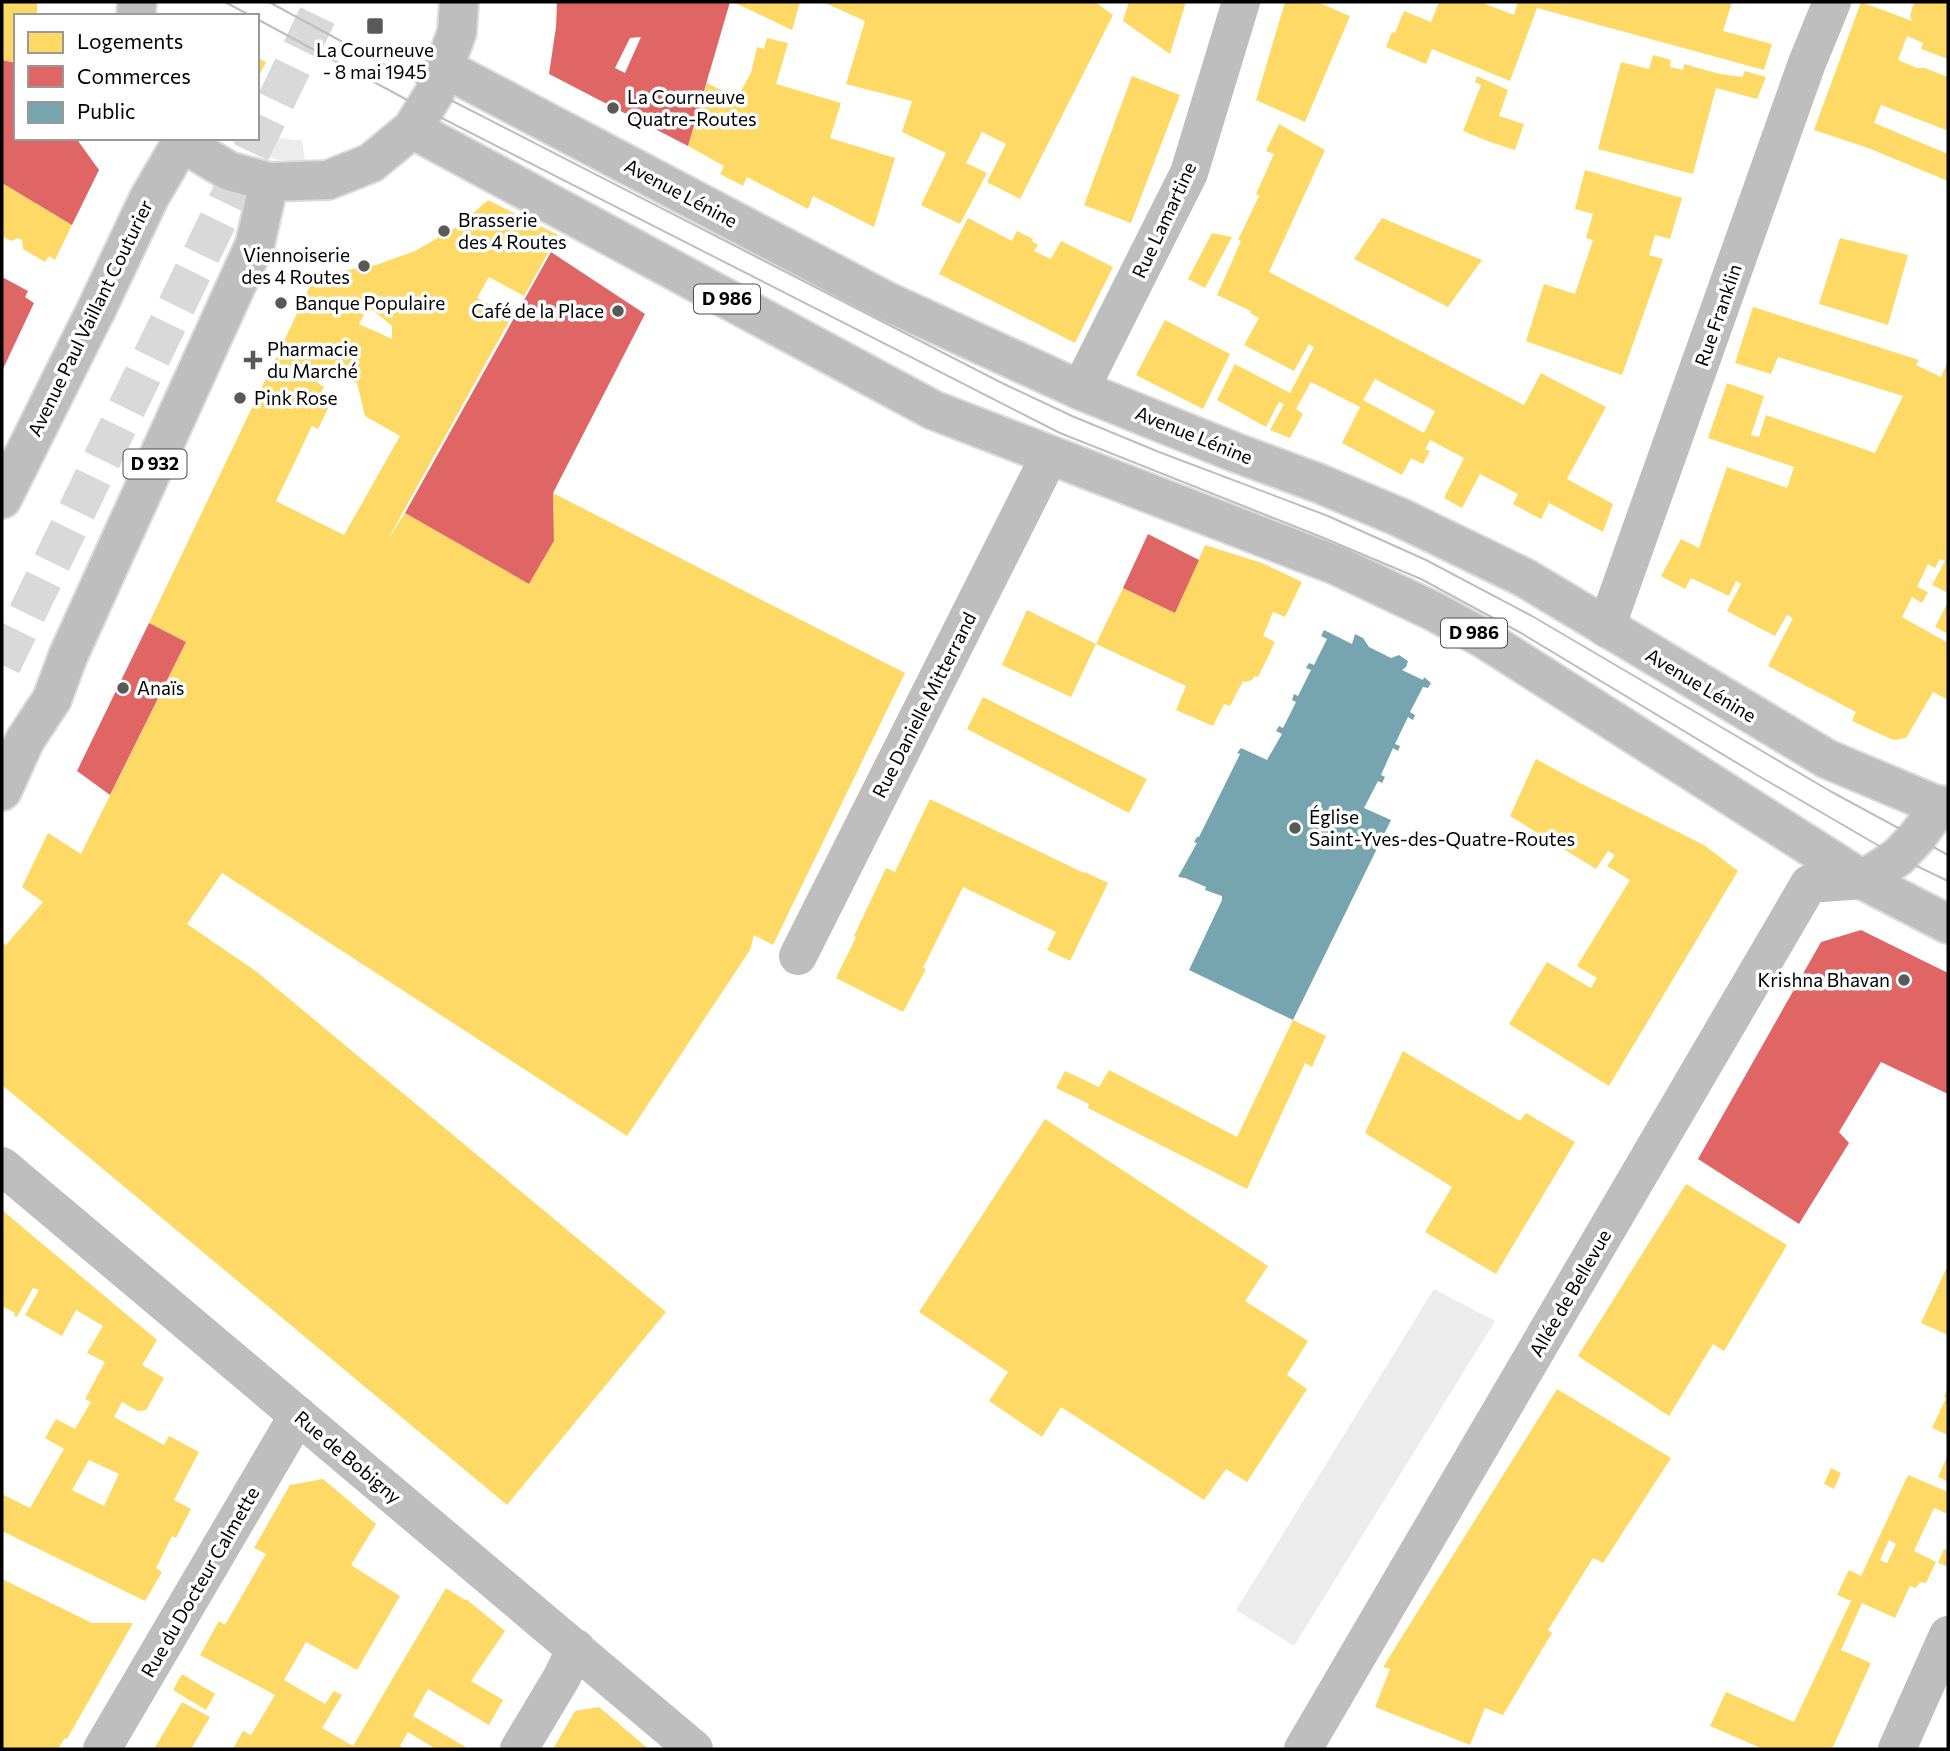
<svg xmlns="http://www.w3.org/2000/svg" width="1950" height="1751" viewBox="0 0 1950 1751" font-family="Commissioner,sans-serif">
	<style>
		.green { fill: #ececec }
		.homes { fill: #ffd966; fill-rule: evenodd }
		.shops { fill: #e06666; fill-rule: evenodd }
		.public { fill: #76a5af }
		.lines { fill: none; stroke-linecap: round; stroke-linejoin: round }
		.primary-tunnel { stroke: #d9d9d9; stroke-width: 38; stroke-dasharray: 38 19; stroke-linecap: butt }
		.primary-casing { stroke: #dbdbdb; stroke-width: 42 }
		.street { stroke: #bebebe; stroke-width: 38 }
		.primary { stroke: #bebebe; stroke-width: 38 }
		.tram { stroke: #bebebe; stroke-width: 2 }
		.poi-dot { fill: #595959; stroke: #fff; stroke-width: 2.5 }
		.labels { text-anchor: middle; stroke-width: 7; stroke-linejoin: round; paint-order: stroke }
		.shield { fill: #fff; stroke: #4c4c4c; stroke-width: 2 }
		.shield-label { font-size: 18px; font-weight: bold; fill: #000 }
		.poi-label { font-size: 19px; fill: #000; stroke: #fff; text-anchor: start }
		.street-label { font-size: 19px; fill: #000; stroke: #fff }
	</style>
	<rect width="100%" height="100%" fill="#fff"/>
	<path class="green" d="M 257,131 C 271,137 287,140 302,140 L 305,160 C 279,163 255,156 233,142 L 235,138 L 257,138 Z
		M 1434,1289 L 1495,1321 L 1294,1646 L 1236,1610 Z"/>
	<path class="homes" d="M 2,2 L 37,2 L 37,16 L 16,16 L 16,63 L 2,60 Z
		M 733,2 L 800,2 L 792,30 Z
		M 823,2 L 1095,2 L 1113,15 L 1020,199 L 987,182 L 1006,144 L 982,132 L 966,163 L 987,173 L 960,224 L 921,205 L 946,153 L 902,132 L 912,101 L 846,84 L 865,21 Z
		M 1129,2 L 1186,2 L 1170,54 L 1123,21 Z
		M 1285,2 L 1317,2 L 1350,16 L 1305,122 L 1256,100 Z
		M 1439,2 L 1480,2 L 1514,15 L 1518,2 L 1732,2 L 1723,31 L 1772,44 L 1764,70 L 1537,8 L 1510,81 L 1432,49 L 1426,64 L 1386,47 L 1392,32 L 1395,33 L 1404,11 L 1431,22 Z
		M 1861,2 L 1912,21 L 1910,15 L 1914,3 L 1948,2 L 1948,59 L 1921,49 L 1923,43 L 1907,36 L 1898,60 L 1917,68 L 1925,68 L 1948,77 L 1948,128 L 1946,130 L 1881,105 L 1874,123 L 1948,154 L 1948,181 L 1868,148 L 1814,130 Z
		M 767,38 L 788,43 L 776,84 L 841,103 L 830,138 L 895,158 L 874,227 L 813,196 L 808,209 L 747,177 L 743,186 L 720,174 L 724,166 L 688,146 L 707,83 L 737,98 L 751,73 L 757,47 L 764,49 Z
		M 1653,55 L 1671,60 L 1670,67 L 1683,70 L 1684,64 L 1720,74 L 1742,77 L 1745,71 L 1766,77 L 1757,99 L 1716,88 L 1693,174 L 1598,149 L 1621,62 L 1649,69 Z
		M 257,58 L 266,62 L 257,80 Z
		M 1132,76 L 1180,95 L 1131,223 L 1084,205 Z
		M 1477,76 L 1508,90 L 1499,116 L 1524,124 L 1515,150 L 1490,142 L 1463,131 L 1481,85 L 1475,82 Z
		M 1279,124 L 1325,150 L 1269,272 L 1524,405 L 1541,373 L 1606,407 L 1567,479 L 1613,504 L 1603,532 L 1549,503 L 1541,519 L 1513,504 L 1518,494 L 1480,474 L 1462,508 L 1444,498 L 1464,458 L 1430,440 L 1425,449 L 1430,451 L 1423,464 L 1411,458 L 1402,475 L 1342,443 L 1360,407 L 1311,382 L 1296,409 L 1303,414 L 1290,438 L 1270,430 L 1284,404 L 1279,402 L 1266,427 L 1217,400 L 1235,364 L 1290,393 L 1314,347 L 1309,344 L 1294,371 L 1244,345 L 1259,318 L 1250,313 L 1251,311 L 1217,295 L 1241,241 L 1238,240 L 1259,196 L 1256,194 L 1274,154 L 1266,151 ZM 1375,379 L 1435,411 L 1424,433 L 1363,400 Z
		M 1585,170 L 1682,198 L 1670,239 L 1655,235 L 1649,255 L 1663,259 L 1622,375 L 1526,341 L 1544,284 L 1575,294 L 1593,240 L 1586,238 L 1593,214 L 1575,209 Z
		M 2,183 L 72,225 L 55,260 L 49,256 L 45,262 L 23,249 L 22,240 L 18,238 L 11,241 L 2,236 Z
		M 488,200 L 558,235 L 524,296 L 489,277 L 477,298 L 512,316 L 388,539 L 405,513 L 529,584 L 554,541 L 553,493 L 905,673 L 773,945 L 754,935 L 750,950 L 627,1136 L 222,873 L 187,924 L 257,972 L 666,1312 L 507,1505 L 2,1085 L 2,943 L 6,945 L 43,902 L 22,887 L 48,833 L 81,854 L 186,642 L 149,623 L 315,276 L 376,265 L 415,251 L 457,227 ZM 364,303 L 392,326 L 392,339 L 359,324 L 364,315 L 358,312 ZM 322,367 L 357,383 L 365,416 L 400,436 L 344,535 L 276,501 L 312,426 L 318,429 L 331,402 L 320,395 L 324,387 L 315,381 Z
		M 968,218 L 1012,241 L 1017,231 L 1033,239 L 1032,241 L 1038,245 L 1034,251 L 1051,259 L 1061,241 L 1113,267 L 1075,343 L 939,274 Z
		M 1382,218 L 1482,260 L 1448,307 L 1354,259 Z
		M 1212,233 L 1232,237 L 1205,288 L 1188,279 Z
		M 1840,238 L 1908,255 L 1888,325 L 1819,304 Z
		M 1753,307 L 1919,360 L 1916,365 L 1941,377 L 1948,361 L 1948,593 L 1932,585 L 1945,561 L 1940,559 L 1935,568 L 1928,564 L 1917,587 L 1928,592 L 1922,603 L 1912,597 L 1902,617 L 1948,643 L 1948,700 L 1933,692 L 1906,738 L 1893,740 L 1852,721 L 1856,712 L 1768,666 L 1793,618 L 1787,615 L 1775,636 L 1727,611 L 1741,584 L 1736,581 L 1729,596 L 1691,578 L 1685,589 L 1661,576 L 1681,539 L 1699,548 L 1727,467 L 1787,488 L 1794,467 L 1708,438 L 1727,383 L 1764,396 L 1751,435 L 1759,437 L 1766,415 L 1875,453 L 1903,396 L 1778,357 L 1771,374 L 1735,363 Z
		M 1165,320 L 1230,354 L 1203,409 L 1136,375 Z
		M 1205,545 L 1262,563 L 1302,582 L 1285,617 L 1273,612 L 1263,636 L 1275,642 L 1258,677 L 1255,676 L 1252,680 L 1245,682 L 1243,681 L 1230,706 L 1224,704 L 1213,726 L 1176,710 L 1186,686 L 1096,644 L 1123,588 L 1175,613 Z
		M 1948,602 L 1948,634 L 1935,627 Z
		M 1027,610 L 1096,644 L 1071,697 L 1002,665 Z
		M 983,697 L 1147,779 L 1129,813 L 967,729 Z
		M 1536,759 L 1582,784 L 1704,845 L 1738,871 L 1609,1086 L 1509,1024 L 1547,962 L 1591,988 L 1597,978 L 1577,966 L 1630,880 L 1607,866 L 1615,855 L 1608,851 L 1596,869 L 1510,816 Z
		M 930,799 L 1084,873 L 1085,872 L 1108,883 L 1070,961 L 1047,950 L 1056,932 L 963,887 L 923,968 L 926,969 L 903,1012 L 836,978 L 856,937 L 854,936 L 886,868 L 895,872 Z
		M 1293,1020 L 1326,1036 L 1312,1067 L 1305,1063 L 1247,1189 L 1088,1108 L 1089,1104 L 1056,1088 L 1065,1071 L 1099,1087 L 1109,1070 L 1237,1137 Z
		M 1403,1051 L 1520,1121 L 1526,1113 L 1575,1142 L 1496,1274 L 1425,1232 L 1452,1187 L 1365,1133 Z
		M 1045,1119 L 1268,1266 L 1245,1301 L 1308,1341 L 1287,1375 L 1307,1389 L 1247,1482 L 1226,1469 L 1204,1500 L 1061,1407 L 1042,1437 L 989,1401 L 1008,1372 L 919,1312 Z
		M 1686,1184 L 1787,1245 L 1724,1351 L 1713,1344 L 1669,1416 L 1578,1356 Z
		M 2,1210 L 157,1340 L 142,1365 L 164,1378 L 146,1410 L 138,1411 L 122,1402 L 114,1417 L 164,1445 L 169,1436 L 199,1452 L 174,1500 L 191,1509 L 176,1538 L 172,1536 L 156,1568 L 162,1572 L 145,1601 L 2,1531 L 2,1494 L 30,1508 L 64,1449 L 45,1438 L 56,1419 L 75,1429 L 91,1402 L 85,1399 L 105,1362 L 87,1353 L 103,1326 L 76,1310 L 62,1336 L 25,1315 L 39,1290 L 33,1288 L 17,1317 L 14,1316 L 15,1313 L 2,1306 ZM 89,1460 L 119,1474 L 104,1506 L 72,1490 Z
		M 1946,1269 L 1948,1270 L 1948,1335 L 1921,1323 Z
		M 1948,1388 L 1948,1435 L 1932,1428 L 1946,1398 L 1944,1397 Z
		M 1557,1389 L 1671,1458 L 1603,1563 L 1593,1558 L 1548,1630 L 1552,1633 L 1503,1715 L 1485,1708 L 1470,1745 L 1375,1707 L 1390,1669 L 1383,1667 Z
		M 1948,1455 L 1948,1482 L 1938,1477 Z
		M 1831,1468 L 1841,1473 L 1834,1489 L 1824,1484 Z
		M 1908,1475 L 1948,1492 L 1948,1514 L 1934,1508 L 1914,1551 L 1936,1562 L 1926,1583 L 1920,1582 L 1916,1588 L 1910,1586 L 1895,1618 L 1862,1603 L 1841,1650 L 1871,1663 L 1832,1749 L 1763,1749 L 1710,1726 L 1726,1692 L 1794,1722 L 1851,1601 L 1837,1595 L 1849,1570 L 1861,1576 ZM 1889,1540 L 1896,1544 L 1887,1563 L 1880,1560 Z
		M 323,1479 L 376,1524 L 351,1565 L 400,1596 L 357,1670 L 306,1642 L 284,1680 L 325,1704 L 334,1691 L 342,1695 L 322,1728 L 353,1746 L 446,1588 L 465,1600 L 466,1599 L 505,1631 L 471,1681 L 503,1700 L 489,1725 L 428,1689 L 413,1716 L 469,1749 L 436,1749 L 408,1732 L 400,1746 L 405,1749 L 335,1749 L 332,1747 L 331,1749 L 233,1749 L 243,1731 L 251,1735 L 275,1695 L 200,1655 L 219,1621 L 225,1625 L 266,1554 L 254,1548 L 290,1485 Z
		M 1944,1549 L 1948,1551 L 1948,1567 L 1938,1563 Z
		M 2,1579 L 92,1623 L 133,1623 L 67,1739 L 65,1738 L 58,1749 L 2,1749 Z
		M 182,1674 L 215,1694 L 206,1710 L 173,1690 Z
		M 182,1702 L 210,1717 L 191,1749 L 154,1749 Z
		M 599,1707 L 645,1746 L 649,1749 L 553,1749 L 575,1711 Z"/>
	<path class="shops" d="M 557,2 L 730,2 L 688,146 L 549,74 L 556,27 ZM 641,37 L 625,73 L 615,68 L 630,38 Z
		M 2,60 L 16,63 L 16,138 L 76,138 L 99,170 L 72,225 L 2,183 Z
		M 551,252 L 645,314 L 553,493 L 554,541 L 529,584 L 405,513 Z
		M 4,278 L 28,291 L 25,297 L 34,303 L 2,371 L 2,279 Z
		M 1148,534 L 1199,560 L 1175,613 L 1123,588 Z
		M 149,623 L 186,642 L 110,795 L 77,771 Z
		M 1861,930 L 1948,973 L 1948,1094 L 1881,1062 L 1839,1132 L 1849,1143 L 1799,1224 L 1698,1159 L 1821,942 Z"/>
	<path class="public" d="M 1324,630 L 1352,644 L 1355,634 L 1363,638 L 1369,647 L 1391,658 L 1399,655 L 1408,661 L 1406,667 L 1402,670 L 1423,680 L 1424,677 L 1431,683 L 1428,688 L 1423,687 L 1410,712 L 1415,715 L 1413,720 L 1408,717 L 1395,744 L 1400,746 L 1398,751 L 1393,748 L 1381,775 L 1385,777 L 1382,783 L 1378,781 L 1364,808 L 1391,820 L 1293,1020 L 1189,970 L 1222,900 L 1222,896 L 1205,890 L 1206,887 L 1185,878 L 1178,877 L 1197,843 L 1194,842 L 1197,837 L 1199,837 L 1240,754 L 1237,753 L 1241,748 L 1267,760 L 1282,734 L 1276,731 L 1279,726 L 1283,728 L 1296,702 L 1292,700 L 1294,694 L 1298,696 L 1311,670 L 1306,668 L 1309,663 L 1314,665 L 1327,639 L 1321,636 Z"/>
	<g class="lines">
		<path class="primary-tunnel" d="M 2,665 L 324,2"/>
		<g class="primary-casing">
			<path id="primary" d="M 136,16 L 137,2
				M 444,68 L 886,301 L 1080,390 L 1234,452 L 1318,483 L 1399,517 L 1525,578 L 1827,759 L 1948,810
				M 412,129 L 933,410 L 1338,566 L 1433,611 L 1483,638 L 1863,880 L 1948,924
				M 181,138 L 194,150 L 229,171 L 269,182 L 328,180 L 371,163 L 412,129 L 435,92 L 457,32 L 459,2
				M 2,499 L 97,308 L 149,198 L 183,140
				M 2,791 L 25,740 L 52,699 L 68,656 L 255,244 L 269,182
				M 1863,880 L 1898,857 L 1917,837 L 1940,805"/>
		</g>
		<path class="street" d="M 1080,390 L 1189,173 L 1241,2
			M 1606,628 L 1807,63 L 1832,2
			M 798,956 L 1050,455
			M 2,1166 L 694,1749
			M 102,1749 L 298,1415
			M 519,1749 L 562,1677 L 576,1648
			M 1303,1749 L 1809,884 L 1863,880
			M 1897,1749 L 1948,1635"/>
		<use href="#primary" class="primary"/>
		<path class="tram" d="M 225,2 L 251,16
			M 269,2 L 435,92 L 1002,383 L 1072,416 L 1159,452 L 1328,516 L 1426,560 L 1532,616 L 1830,791 L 1948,855
			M 257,19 L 424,109 L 1060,433 L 1319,536 L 1421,579 L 1521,633 L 1757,775 L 1898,857 L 1948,881"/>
	</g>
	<g class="poi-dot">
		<rect x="366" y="17" width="18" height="18" rx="3.5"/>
		<circle cx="613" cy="108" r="7"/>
		<circle cx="444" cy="231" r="7"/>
		<circle cx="364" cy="266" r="7"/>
		<circle cx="281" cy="303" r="7"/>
		<circle cx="618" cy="311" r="7"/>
		<path d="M249.5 349.5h7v7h7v7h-7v7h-7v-7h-7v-7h7z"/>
		<circle cx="240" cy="398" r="7"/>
		<circle cx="123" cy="688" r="7"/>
		<circle cx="1295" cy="828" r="7"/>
		<circle cx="1904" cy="980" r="7"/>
	</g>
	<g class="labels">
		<g class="shield">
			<rect x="694" y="284.5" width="66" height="29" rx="5"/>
			<rect x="123.5" y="449.5" width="63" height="29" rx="5"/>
			<rect x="1441" y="618.5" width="66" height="29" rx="5"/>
		</g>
		<g class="shield-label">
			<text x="727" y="305">D 986</text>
			<text x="155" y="470">D 932</text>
			<text x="1474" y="639">D 986</text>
		</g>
		<g class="poi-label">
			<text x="375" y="57" text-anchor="middle">La Courneuve<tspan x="375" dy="22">- 8 mai 1945</tspan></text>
			<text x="627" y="104">La Courneuve<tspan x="627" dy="22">Quatre-Routes</tspan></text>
			<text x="458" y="227">Brasserie<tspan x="458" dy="22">des 4 Routes</tspan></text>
			<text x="350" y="262" text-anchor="end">Viennoiserie<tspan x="350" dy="22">des 4 Routes</tspan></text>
			<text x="295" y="310">Banque Populaire</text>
			<text x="604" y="318" text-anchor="end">Café de la Place</text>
			<text x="267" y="356">Pharmacie<tspan x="267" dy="22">du Marché</tspan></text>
			<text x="254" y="405">Pink Rose</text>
			<text x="137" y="695">Anaïs</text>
			<text x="1309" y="824">Église<tspan x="1309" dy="22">Saint-Yves-des-Quatre-Routes</tspan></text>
			<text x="1890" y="987" text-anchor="end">Krishna Bhavan</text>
		</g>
		<g class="street-label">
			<text transform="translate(681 193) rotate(28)" y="7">Avenue Lénine</text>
			<text transform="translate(1164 220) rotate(-65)" y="7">Rue Lamartine</text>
			<text transform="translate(1718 315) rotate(-71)" y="7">Rue Franklin</text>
			<text transform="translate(90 318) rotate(-64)" y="7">Avenue Paul Vaillant Couturier</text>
			<text transform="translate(1194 435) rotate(22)" y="7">Avenue Lénine</text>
			<text transform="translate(1701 685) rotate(31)" y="7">Avenue Lénine</text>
			<text transform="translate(924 705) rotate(-63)" y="7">Rue Danielle Mitterrand</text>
			<text transform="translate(1570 1293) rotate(-60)" y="7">Allée de Bellevue</text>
			<text transform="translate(348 1457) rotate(40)" y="7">Rue de Bobigny</text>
			<text transform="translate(200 1582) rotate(-60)" y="7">Rue du Docteur Calmette</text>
		</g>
	</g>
	<rect width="1950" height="1751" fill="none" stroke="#000000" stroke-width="7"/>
	<rect x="14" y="14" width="245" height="126" fill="#ffffff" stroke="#999999" stroke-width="2"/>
	<rect x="28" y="32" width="35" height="21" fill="#ffd966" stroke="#999999" stroke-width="2"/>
	<text x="77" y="49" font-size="21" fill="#000000">Logements</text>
	<rect x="28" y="66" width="35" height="21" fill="#e06666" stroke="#999999" stroke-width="2"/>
	<text x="77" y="84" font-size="21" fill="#000000">Commerces</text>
	<rect x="28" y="102" width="35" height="21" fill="#76a5af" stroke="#999999" stroke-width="2"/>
	<text x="77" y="119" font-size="21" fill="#000000">Public</text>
</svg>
